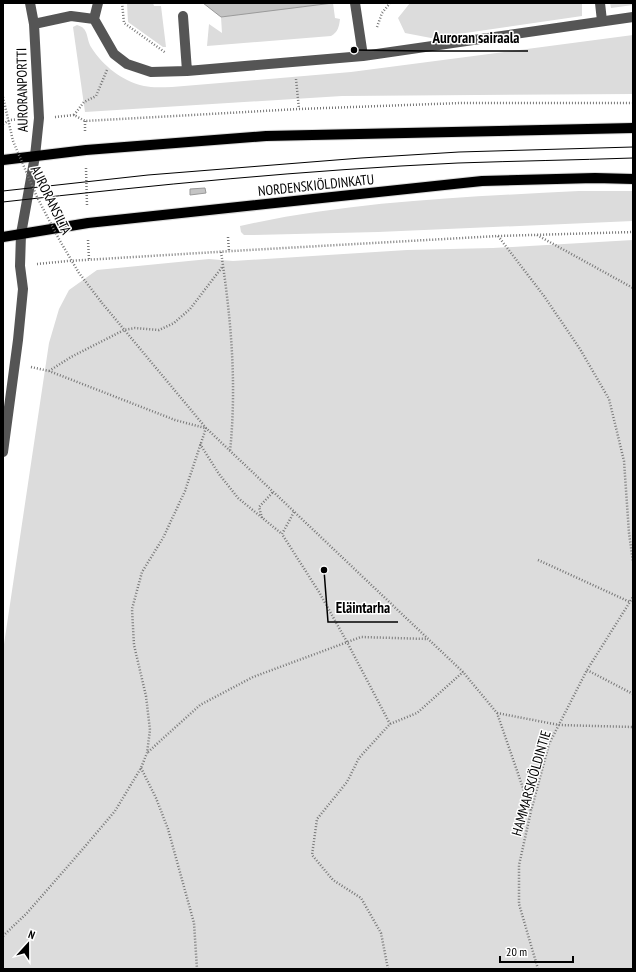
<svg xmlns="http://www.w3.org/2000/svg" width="636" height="972" viewBox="0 0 636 972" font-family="'PT Sans Narrow',sans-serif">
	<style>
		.green { fill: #dcdcdc }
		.building { fill: #c4c4c4; stroke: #999 }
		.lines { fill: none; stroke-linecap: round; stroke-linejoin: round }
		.major-casing { stroke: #dbdbdb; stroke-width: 12 }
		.path { stroke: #777; stroke-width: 2.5; stroke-dasharray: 1 2; stroke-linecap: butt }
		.minor { stroke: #555; stroke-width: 10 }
		.major { stroke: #000; stroke-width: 10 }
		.tram { stroke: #000; stroke-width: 1 }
		.path-bridge { stroke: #777; stroke-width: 2.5; stroke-dasharray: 1 2; stroke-linecap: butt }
		.labels { text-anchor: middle; stroke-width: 3; stroke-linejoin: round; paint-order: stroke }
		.street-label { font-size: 14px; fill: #000; stroke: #fff }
		.leader { fill: none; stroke: #000; stroke-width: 1.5 }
		.callout-dot { fill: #000; stroke: #fff; stroke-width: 1.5 }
		.callout-label { font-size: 15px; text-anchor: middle; font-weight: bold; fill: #000; stroke: #fff; stroke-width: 3; stroke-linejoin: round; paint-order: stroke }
	</style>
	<rect width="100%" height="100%" fill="#fff"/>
	<path class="green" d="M 127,3 L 153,3 L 154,6 L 161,6 L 166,47 L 163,47 L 128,22 Z
		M 333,3 L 335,18 L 340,19 C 339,27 338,32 331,36 L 207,46 L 209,24 L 222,33 L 221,17 Z
		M 410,3 L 582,3 L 582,16 L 431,38 L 405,33 L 398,18 Z
		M 610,3 L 633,3 L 633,5 L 611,8 Z
		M 77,25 C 89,28 86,38 91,47 C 103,66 122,81 144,86 C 153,88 163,87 172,87 L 351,72 L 633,35 L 633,94 L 342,96 L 85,112 L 73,27 Z
		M 579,191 L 633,191 L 633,221 L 378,232 L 254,235 L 244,235 L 241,232 L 240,226 C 351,201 466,197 579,191 Z
		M 633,240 L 633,969 L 3,969 L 3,651 L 49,343 L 59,309 L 69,290 L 97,270 L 209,259 L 233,261 L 407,250 L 493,248 Z"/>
	<path class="building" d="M 203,3 L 333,3 L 221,17 Z
		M 205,188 L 206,193 L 190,195 L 190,189 Z"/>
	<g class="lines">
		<g class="major-casing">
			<path id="major" d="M 3,160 L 86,150 L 266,136 L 633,128
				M 3,237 L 88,223 L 482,181 L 595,178 L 633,179"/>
		</g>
		<path class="path" d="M 122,3 L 124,23 L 166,53
			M 377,27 L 382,13 L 390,3
			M 296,79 L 299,109
			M 74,115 L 84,102 L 96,96 L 107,70
			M 55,117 L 74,115 L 85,121 L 299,109 L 461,103 L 633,103
			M 85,121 L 85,133
			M 3,124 L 10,120 L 22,119
			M 86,168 L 87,205
			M 537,235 L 633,288
			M 498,236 L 544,296 L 580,349 L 609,399 L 624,461 L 629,533 L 633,562
			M 228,237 L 229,251
			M 88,240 L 89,259
			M 221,252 C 231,318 237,384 230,451
			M 37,264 L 68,261 L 249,250 L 498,236 L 633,232
			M 102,303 L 206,428 L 463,672 L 497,713 L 531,811
			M 31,367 L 49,371 L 175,420 L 205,428
			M 49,371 L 71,357 L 124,330 L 135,328 L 159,330 L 174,323 L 190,309 L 223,266
			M 200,444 L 219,474 L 238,498 L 282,534
			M 294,512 L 282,534 L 319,592 L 347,642 L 390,724
			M 262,518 L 259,507 L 273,492
			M 538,560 L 630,602
			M 587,670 L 633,694
			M 497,713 L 559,725 L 633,727
			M 148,752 L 200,705 L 253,677 L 361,637 L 428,639
			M 141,768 L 156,798 L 168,829 L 194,923 L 197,969
			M 3,936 L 27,913 L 82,850 L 115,811 L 141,768 L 147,753 L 150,730 L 146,696 L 134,645 L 132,609 L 142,572 L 163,538 L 185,491 L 206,428
			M 388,969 L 381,933 L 361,898 L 333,880 L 312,855 L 317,819 L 347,782 L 359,758 L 390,724 L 417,713 L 463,672
			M 538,969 L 519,904 L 519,865 L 531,811 L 549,744 L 587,670 L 633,597"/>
		<path class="minor" d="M 355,3 L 363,56
			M 600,3 L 602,21
			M 183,16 L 187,71
			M 94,19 L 98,3
			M 34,24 L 71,16 L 94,19 L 114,54 L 127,64 L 151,72 L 187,71 L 363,56 L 633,17
			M 3,452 L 18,340 L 23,289 L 20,266 L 21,234 L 35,156 L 39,118 L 34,24 L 30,3"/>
		<use href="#major" class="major"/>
		<path class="tram" d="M 3,191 L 148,175 L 361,158 L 459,152 L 633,147
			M 3,202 C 154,185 306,170 458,163 C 517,161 575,160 633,158"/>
		<path class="path-bridge" d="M 3,97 L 13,141 L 37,197 L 60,241 L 79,273 L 102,303"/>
	</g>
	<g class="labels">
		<g class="street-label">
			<text transform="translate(22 90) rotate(-91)" y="5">AURORANPORTTI</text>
			<text transform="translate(316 185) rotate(-6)" y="5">NORDENSKIÖLDINKATU</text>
			<text transform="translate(51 200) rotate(64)" y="5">AURORANSILTA</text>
			<text transform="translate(531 783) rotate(-74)" y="5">HAMMARSKJÖLDINTIE</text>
		</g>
	</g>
	<path class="leader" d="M354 50L425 51H528M324 570L328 622H398"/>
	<g class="callout-dot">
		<circle cx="354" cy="50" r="4"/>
		<circle cx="324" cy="570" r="4"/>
	</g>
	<g class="callout-label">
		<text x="476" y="43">Auroran sairaala</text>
		<text x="363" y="613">Eläintarha</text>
	</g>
	<rect width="636" height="972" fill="none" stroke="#000000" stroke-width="8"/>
	<g transform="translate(28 944) rotate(21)" stroke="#ffffff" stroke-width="3" paint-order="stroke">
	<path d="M0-3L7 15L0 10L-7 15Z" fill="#000000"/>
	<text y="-6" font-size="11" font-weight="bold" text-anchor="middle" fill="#000000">N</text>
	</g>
	<path d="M500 956v6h73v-6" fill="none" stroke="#000000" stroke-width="2"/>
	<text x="506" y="956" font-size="12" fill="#000000" stroke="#ffffff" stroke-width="3" paint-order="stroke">20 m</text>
</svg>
